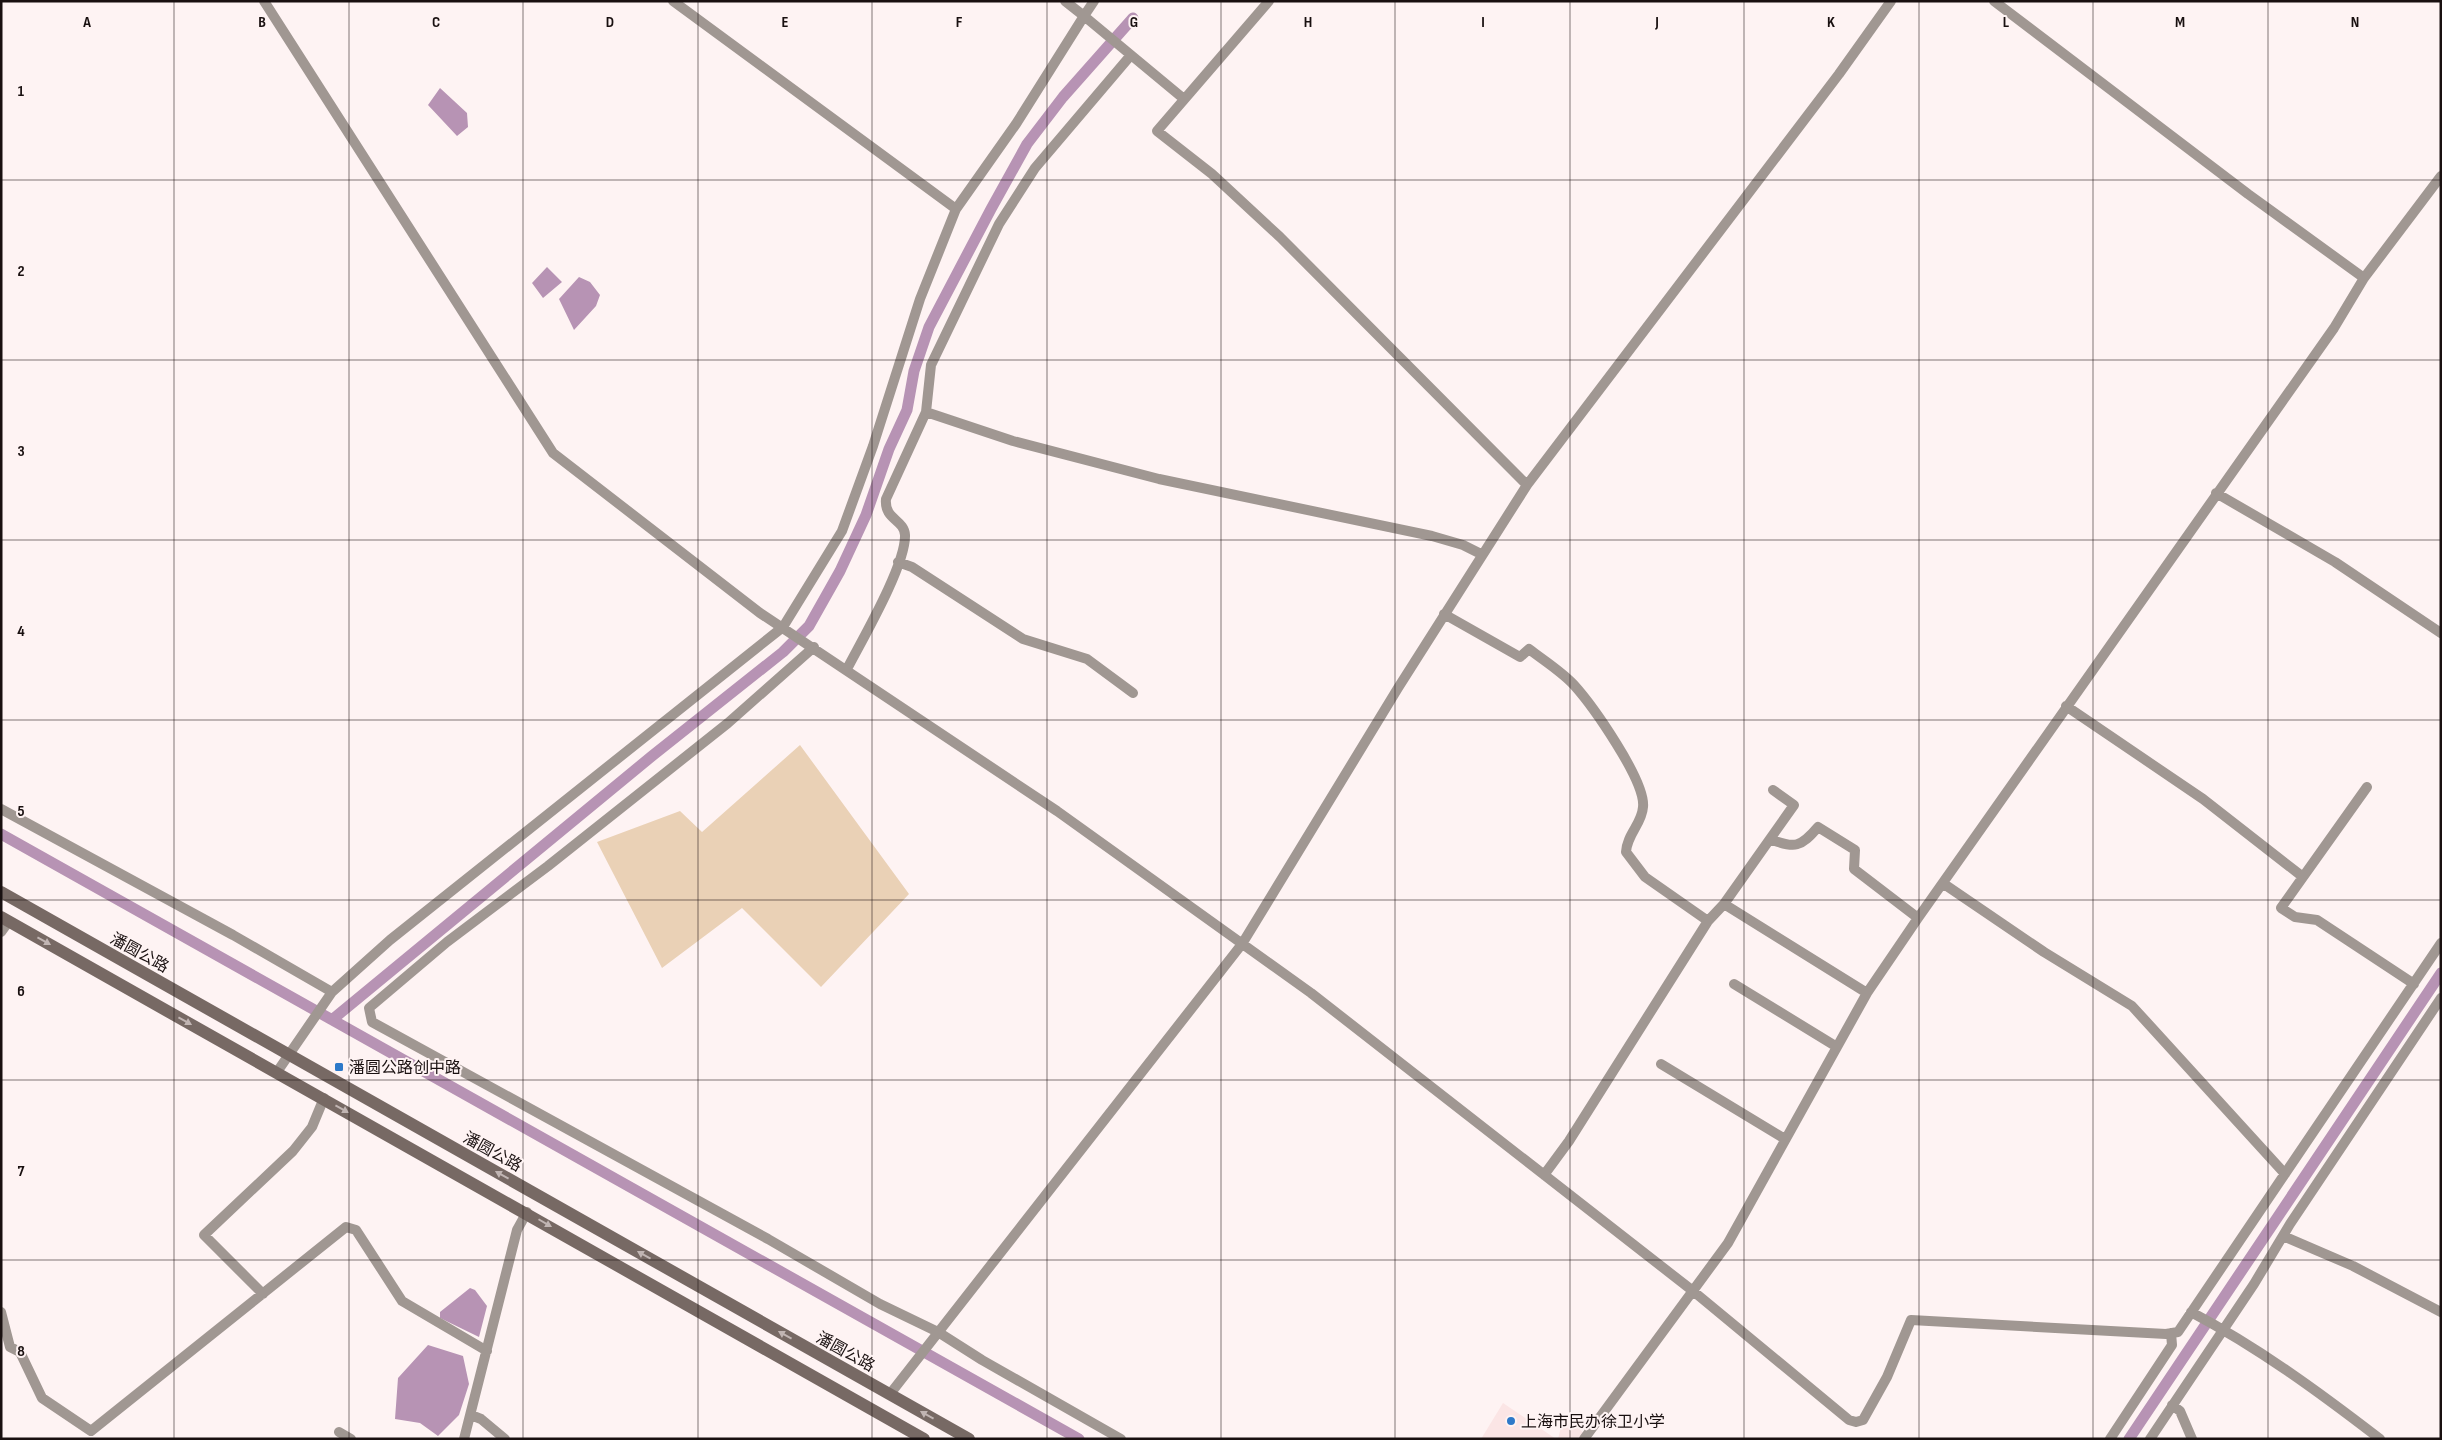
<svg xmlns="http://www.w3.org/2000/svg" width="2442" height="1440" viewBox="0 0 2442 1440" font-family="'Sofia Sans Condensed','Noto Sans SC',sans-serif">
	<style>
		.built { fill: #fbe5e5 }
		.green { fill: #ead1b6 }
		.water { fill: #b793b4 }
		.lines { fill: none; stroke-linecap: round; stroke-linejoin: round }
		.canal { stroke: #b793b4; stroke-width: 11 }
		.street { stroke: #a09792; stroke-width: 10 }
		.secondary { stroke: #776964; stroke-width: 12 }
		.oneway { fill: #c1b5b3 }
		.grid { fill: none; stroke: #191010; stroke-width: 1; stroke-opacity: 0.55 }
		.poi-dot { fill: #2d79c9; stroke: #fef3f3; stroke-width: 2 }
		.labels { text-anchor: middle; stroke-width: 4; stroke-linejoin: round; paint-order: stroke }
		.street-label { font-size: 16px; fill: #191010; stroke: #fef3f3 }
		.poi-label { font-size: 16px; fill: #191010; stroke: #fef3f3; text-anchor: start }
		.grid-label { font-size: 16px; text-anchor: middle; font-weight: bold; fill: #191010; stroke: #fef3f3; stroke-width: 4; stroke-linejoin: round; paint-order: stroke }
	</style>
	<rect width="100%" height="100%" fill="#fef3f3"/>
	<path class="built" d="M 1503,1403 L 1556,1439 L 1481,1439 Z
		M 1573,1422 L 1589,1439 L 1558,1439 L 1561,1427 Z"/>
	<path class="green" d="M 800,745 L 909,894 L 821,987 L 742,908 L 662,968 L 597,842 L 680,811 L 702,832 Z"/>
	<path class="water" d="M 440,88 L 467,113 L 468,127 L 457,136 L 428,105 Z
		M 547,267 L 562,282 L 543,298 L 532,283 Z
		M 579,277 L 590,282 L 600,295 L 596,306 L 574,330 L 559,299 Z
		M 470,1288 L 475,1290 L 487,1306 L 479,1337 L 440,1318 L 440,1312 Z
		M 428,1345 L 463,1356 L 469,1384 L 459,1415 L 438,1436 L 420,1423 L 395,1419 L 398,1378 Z"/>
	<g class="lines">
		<path class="canal" d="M 1,834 L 1079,1439
			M 333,1019 L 652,756 L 783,652 L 809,626 L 840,571 L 866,515 L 889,449 L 907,410 L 914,371 L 929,327 L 991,209 L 1027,144 L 1063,97 L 1133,18
			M 2129,1439 L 2441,973"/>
		<path class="street" d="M 264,1 L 553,453 L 760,613 L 1057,811 L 1311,993 L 1693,1291 L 1849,1420 L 1856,1422 L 1863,1420 L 1887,1377 L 1911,1320 L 2166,1334 L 2178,1332 L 2441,943
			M 673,1 L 956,209
			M 1094,1 L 1084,16 L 1184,99
			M 1269,1 L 1157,131 L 1212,174 L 1280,237 L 1527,485
			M 1994,1 L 2248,194 L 2364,278
			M 926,412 L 1013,441 L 1159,479 L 1432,536 L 1463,545 L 1481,554
			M 2216,493 L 2335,562 L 2441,633
			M 898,562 L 912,567 L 1023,639 L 1087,659 L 1133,693
			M 1444,614 L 1520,657 L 1529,649 C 1543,660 1561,671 1574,685 C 1592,705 1646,781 1643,807 C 1642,824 1627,834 1626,852 L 1645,877 L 1708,921
			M 814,647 L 728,723 L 548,866 L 447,942 L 369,1008 L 372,1022 L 768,1239 L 880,1304 L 938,1332 L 982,1360 L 1121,1439
			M 847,669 C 862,640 906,565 905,535 C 904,519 884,520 886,499 L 926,412 L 931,365 L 999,224 L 1035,168 L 1131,55
			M 2066,706 L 2203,799 L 2303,877
			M 2367,787 L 2281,908 L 2295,917 L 2317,920 L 2414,984
			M 1,809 L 233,935 L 332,992 L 277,1072
			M 1770,839 C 1795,849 1801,847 1818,827 L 1855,850 L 1854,869 L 1918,918
			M 1944,884 L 2044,952 L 2132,1006 L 2285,1174
			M 1724,904 L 1794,805 L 1773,790
			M 1,932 L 9,921
			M 1734,984 L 1837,1047
			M 332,992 L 390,940 L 783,627 L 842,531 L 873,446 L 920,299 L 956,209 L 1016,124 L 1084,16 L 1065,1
			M 1661,1064 L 1785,1139
			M 1544,1175 L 1569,1141 L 1708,921 L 1724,904 L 1867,993
			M 2283,1236 L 2353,1266 L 2441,1312
			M 263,1294 L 204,1235 L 293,1151 L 312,1127 L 324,1098
			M 1,1312 L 10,1347 L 20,1352 L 42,1398 L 91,1431 L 346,1227 L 356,1230 L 402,1301 L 487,1351
			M 2191,1312 C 2259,1348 2319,1392 2380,1439
			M 890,1394 L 1242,944 L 1398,688 L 1527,485 L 1839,74 L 1891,1
			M 2172,1405 L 2180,1411 L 2192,1439
			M 471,1415 L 481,1419 L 505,1439
			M 339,1432 L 351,1439
			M 464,1439 L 517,1230 L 527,1212
			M 1584,1439 L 1728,1243 L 1867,993 L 1918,918 L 2334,328 L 2364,278 L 2441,176
			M 2110,1439 L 2172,1345 L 2171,1333
			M 2150,1439 L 2254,1284 L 2290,1224 L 2441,998"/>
		<path class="secondary" d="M 1,892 L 969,1439
			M 1,917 L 924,1439"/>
	</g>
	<defs><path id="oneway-solid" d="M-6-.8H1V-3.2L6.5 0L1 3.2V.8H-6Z" transform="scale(1.25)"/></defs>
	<g class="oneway">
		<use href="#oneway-solid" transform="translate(44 941) rotate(29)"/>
		<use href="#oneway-solid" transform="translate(185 1021) rotate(29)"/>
		<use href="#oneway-solid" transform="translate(342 1109) rotate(29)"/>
		<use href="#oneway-solid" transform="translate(502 1175) rotate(-151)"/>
		<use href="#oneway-solid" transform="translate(545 1223) rotate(30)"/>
		<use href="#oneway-solid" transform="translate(644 1255) rotate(-151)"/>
		<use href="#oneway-solid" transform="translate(785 1335) rotate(-151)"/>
		<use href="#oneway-solid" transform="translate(927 1415) rotate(-151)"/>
	</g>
	<path class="grid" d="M 174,1 L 174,1439M 349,1 L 349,1439M 523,1 L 523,1439M 698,1 L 698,1439M 872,1 L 872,1439M 1047,1 L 1047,1439M 1221,1 L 1221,1439M 1395,1 L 1395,1439M 1570,1 L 1570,1439M 1744,1 L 1744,1439M 1919,1 L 1919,1439M 2093,1 L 2093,1439M 2268,1 L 2268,1439M 1,180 L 2441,180M 1,360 L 2441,360M 1,540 L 2441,540M 1,720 L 2441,720M 1,900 L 2441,900M 1,1080 L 2441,1080M 1,1260 L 2441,1260"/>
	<g class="poi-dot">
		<rect x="334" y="1062" width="10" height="10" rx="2.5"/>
		<circle cx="1511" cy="1421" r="5"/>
	</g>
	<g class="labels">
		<g class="street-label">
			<text transform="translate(140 952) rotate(29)" y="6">潘圆公路</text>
			<text transform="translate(493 1151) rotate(29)" y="6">潘圆公路</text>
			<text transform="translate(846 1351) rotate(29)" y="6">潘圆公路</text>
		</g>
		<g class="poi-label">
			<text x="349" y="1073">潘圆公路创中路</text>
			<text x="1521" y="1427">上海市民办徐卫小学</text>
		</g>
	</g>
	<g class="grid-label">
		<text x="87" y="27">A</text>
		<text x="262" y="27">B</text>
		<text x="436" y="27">C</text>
		<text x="610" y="27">D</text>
		<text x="785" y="27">E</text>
		<text x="959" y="27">F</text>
		<text x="1134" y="27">G</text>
		<text x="1308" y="27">H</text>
		<text x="1483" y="27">I</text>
		<text x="1657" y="27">J</text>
		<text x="1831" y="27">K</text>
		<text x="2006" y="27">L</text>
		<text x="2180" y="27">M</text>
		<text x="2355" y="27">N</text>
		<text x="21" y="96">1</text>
		<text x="21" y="276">2</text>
		<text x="21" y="456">3</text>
		<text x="21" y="636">4</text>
		<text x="21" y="816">5</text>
		<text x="21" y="996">6</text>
		<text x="21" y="1176">7</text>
		<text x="21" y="1356">8</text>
	</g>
	<rect width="2442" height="1440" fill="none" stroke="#191010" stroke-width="5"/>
</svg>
